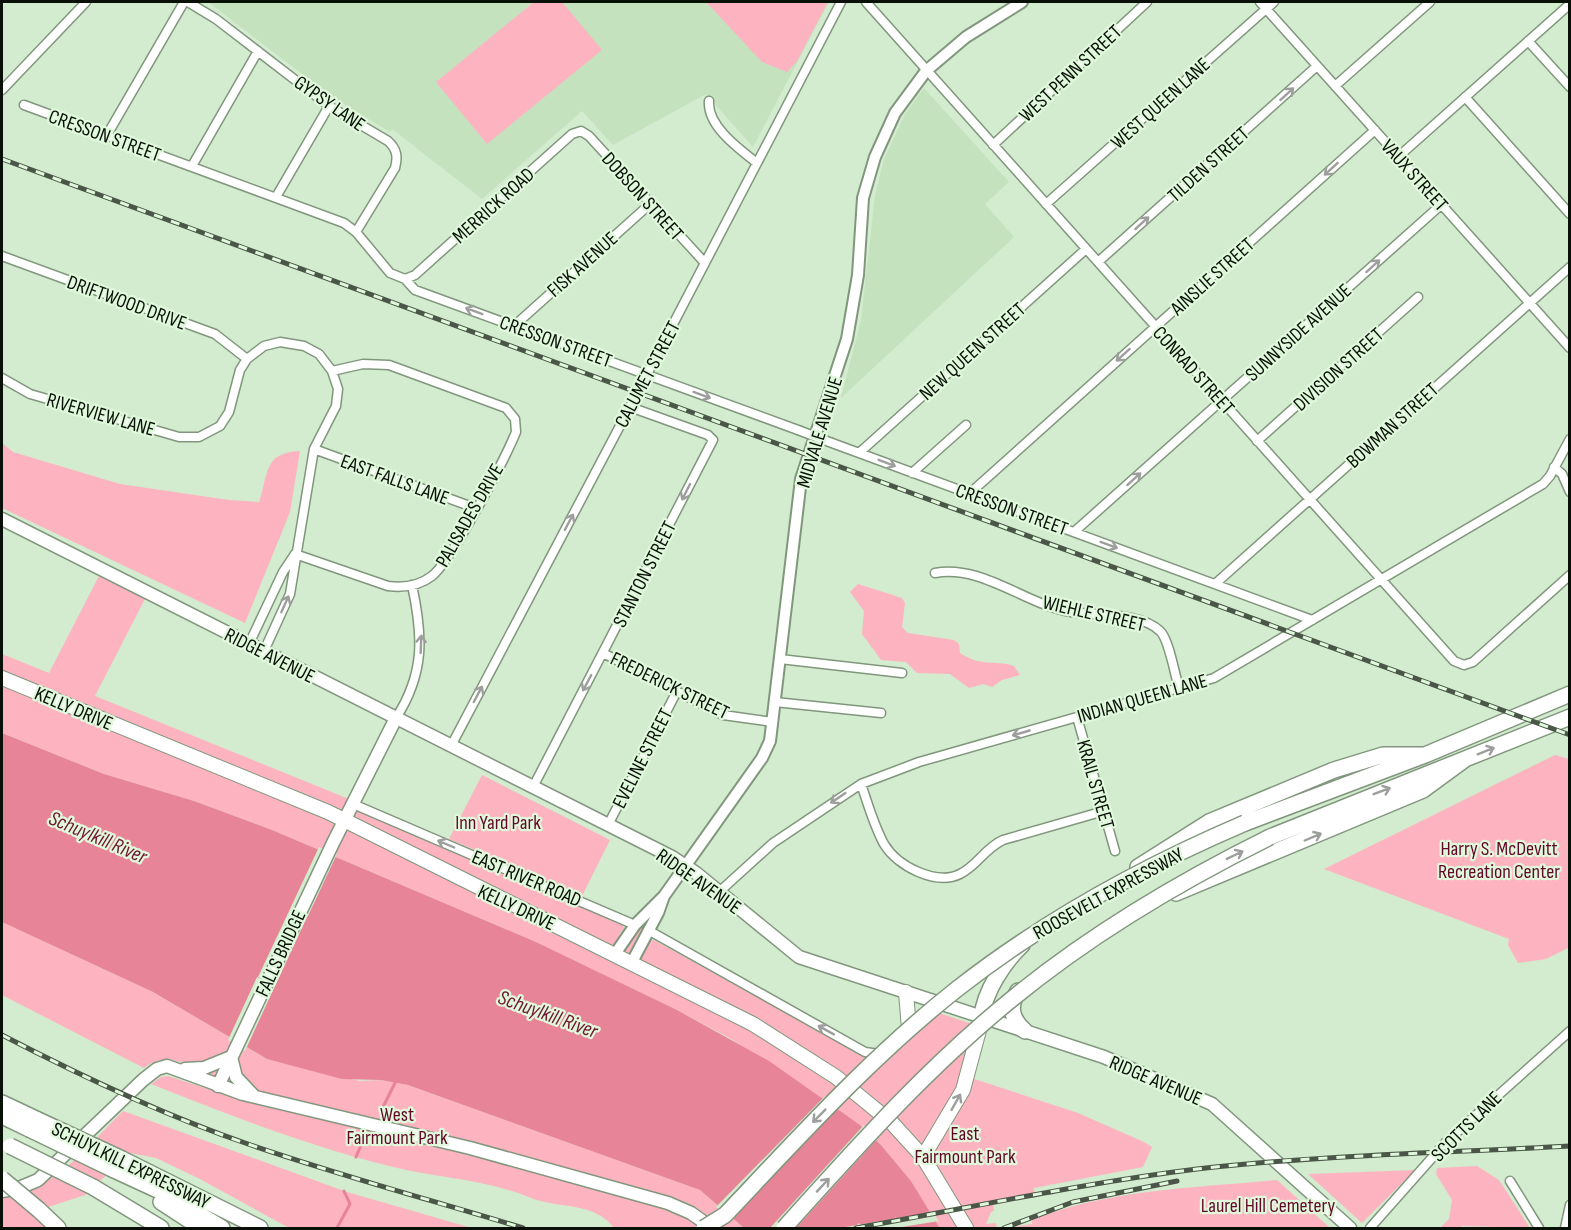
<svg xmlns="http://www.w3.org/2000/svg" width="1571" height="1230" viewBox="0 0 1571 1230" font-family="'Sofia Sans Condensed',sans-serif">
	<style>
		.built { fill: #c5e2bf }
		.green { fill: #feb3c0 }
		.water { fill: #e78497 }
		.pier { fill: #d3ebce }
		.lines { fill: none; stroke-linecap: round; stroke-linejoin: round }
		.stream { stroke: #e78497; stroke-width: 3 }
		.minor-casing { stroke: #81977d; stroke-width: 11 }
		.tertiary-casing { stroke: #81977d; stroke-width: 14 }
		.secondary-casing { stroke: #81977d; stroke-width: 15 }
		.primary-casing { stroke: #81977d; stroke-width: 16 }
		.motorway-casing { stroke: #81977d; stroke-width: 18 }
		.minor { stroke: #fff; stroke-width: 8 }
		.tertiary { stroke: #fff; stroke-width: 10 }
		.secondary { stroke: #fff; stroke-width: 12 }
		.primary { stroke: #fff; stroke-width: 14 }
		.motorway { stroke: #fff; stroke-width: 15 }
		.rail-casing { stroke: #4a5647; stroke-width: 5 }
		.rail { stroke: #e0f8db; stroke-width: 3; stroke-dasharray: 9; stroke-linecap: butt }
		.minor-bridge-casing { stroke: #81977d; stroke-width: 11; stroke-linecap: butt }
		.motorway-bridge-casing { stroke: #81977d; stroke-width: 18; stroke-linecap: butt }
		.minor-bridge { stroke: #fff; stroke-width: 8 }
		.motorway-bridge { stroke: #fff; stroke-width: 15 }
		.oneway { stroke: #9d9f9c }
		.labels { text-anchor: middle; stroke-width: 4.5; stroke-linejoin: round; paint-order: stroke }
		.street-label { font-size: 20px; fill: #091007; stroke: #e0f8db }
		.park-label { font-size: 20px; fill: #630728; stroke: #e0f8db }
		.water-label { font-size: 21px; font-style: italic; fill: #711833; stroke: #e0f8db }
	</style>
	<rect width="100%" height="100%" fill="#d3ebce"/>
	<path class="built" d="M 208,2 L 829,2 L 753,147 L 706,94 L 613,145 L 582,111 L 482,199 L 392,129 L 390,132 L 332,97 Z
		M 924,88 L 1009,182 L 985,204 L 1014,237 L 841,398 L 861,320 L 875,195 L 884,159 L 905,114 Z"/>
	<path class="green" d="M 534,2 L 562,2 L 602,50 L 487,144 L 436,82 Z
		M 706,2 L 828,2 L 797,61 L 787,72 L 762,62 Z
		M 2,443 L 13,452 L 120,484 L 229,500 L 259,502 C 269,473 263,453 300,451 L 290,512 L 245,623 L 2,508 Z
		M 99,576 L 145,599 L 95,696 L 349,799 L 347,805 L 359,812 L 621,922 L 624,928 L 619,935 L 630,941 L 651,912 L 653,914 L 635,944 L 643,947 L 647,941 L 654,940 L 877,1063 L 939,1013 L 972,1024 L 962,1075 L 1078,1113 L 1144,1142 L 1152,1147 L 1143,1167 L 1034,1188 L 1035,1196 L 993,1203 L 994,1211 L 991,1212 L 986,1224 L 996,1223 L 997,1228 L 937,1228 L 911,1181 L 881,1145 L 860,1125 L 731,1039 L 677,1010 L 536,942 L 272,830 L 194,801 L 104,774 L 2,733 L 2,654 L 49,673 Z
		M 858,584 L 902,598 L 905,603 L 902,627 L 908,633 L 954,640 L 959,644 L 960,653 C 984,668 992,659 1014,666 L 1020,675 L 1002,680 L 992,687 L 983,684 L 969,688 L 950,674 L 917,673 L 906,662 L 881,660 L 862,634 L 864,611 L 850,592 Z
		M 1555,755 L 1569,759 L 1570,947 L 1546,959 L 1518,963 L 1508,945 L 1509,939 L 1324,869 Z
		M 482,775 L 610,840 L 582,896 L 449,839 Z
		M 2,922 L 153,992 L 267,1059 L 360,1081 L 381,1080 L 408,1085 L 700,1190 L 744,1228 L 614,1228 C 594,1201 558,1209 531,1198 C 486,1179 436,1178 389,1166 C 306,1145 231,1116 151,1084 L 161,1077 L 168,1076 L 211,1090 L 215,1077 C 191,1068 169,1048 144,1068 L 2,995 Z
		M 123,1111 L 347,1192 L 472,1228 L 289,1228 L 200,1179 L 156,1158 L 130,1153 L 85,1195 L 30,1213 L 45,1228 L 2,1228 L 2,1198 C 52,1193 88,1145 123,1111 Z
		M 1477,1166 L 1499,1180 L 1530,1228 L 1462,1226 L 1461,1228 L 1440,1228 L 1449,1219 L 1452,1200 L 1436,1174 L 1437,1168 Z
		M 1415,1170 L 1362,1223 L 1308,1174 Z
		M 1277,1180 L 1330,1228 L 1007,1228 L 1032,1224 L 1032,1220 C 1108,1189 1195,1188 1277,1180 Z"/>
	<path class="water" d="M 2,733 L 104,774 L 194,801 L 272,830 L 536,942 L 677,1010 L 769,1061 L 860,1125 L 881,1145 L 911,1181 L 939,1227 L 903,1228 L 895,1216 L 900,1228 L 863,1228 L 859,1223 L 857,1225 L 859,1228 L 744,1228 L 700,1190 L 408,1085 L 381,1080 L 342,1079 L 267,1059 L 153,992 L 2,922 Z"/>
	<path class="pier" d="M 319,847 L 337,854 L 308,916 L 290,909 Z
		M 290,909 L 307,917 L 245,1051 L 228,1040 L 257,977 L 274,985 L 258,977 Z
		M 825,1096 L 840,1107 L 730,1220 L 716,1207 Z
		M 864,1125 L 878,1138 L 796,1228 L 770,1228 Z
		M 933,1212 L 939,1221 L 896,1228 L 840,1228 Z"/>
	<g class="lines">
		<path class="stream" d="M 382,1109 L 396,1081
			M 356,1157 L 364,1138
			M 337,1228 L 350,1204 L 344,1191"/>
		<g class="minor-casing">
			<path id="minor" d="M 188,2 L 216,19 L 329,106 L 388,141 C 397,149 398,157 395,168 L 356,232
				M 866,2 L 1454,661 L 1464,665 L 1473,662 L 1570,575
				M 1260,2 L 1570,348
				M 1528,41 L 1570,87
				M 1335,86 L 1430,2
				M 2,90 L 86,2
				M 1465,97 L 1570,214
				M 709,101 C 707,126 739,149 757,163
				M 24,105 L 344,223 L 356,232 L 390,273 L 405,279 L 415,290 L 798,430
				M 107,135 L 184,2
				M 993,145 L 1147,2
				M 1398,157 L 1570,4
				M 192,166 L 258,51
				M 276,197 L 329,106
				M 1046,204 L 1274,2
				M 2,256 L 215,334 L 247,359
				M 1098,262 L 1317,66
				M 405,279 L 415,275 L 572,134 L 581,131 L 589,136 L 705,263
				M 514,326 L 650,204
				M 2,378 L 30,394 L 179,437 L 199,437 L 220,426 L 229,412 L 240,370 L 247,359 L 264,346 L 280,342 L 304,346 L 319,354 L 332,371 L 338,389 L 336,406 L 314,449 L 290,594 L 264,651
				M 645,378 L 841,2
				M 1257,441 L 1418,297
				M 832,443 L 1312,620
				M 314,449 L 475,508
				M 859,453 L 1086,249
				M 1554,467 L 1562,474 L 1570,492
				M 912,473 L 966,425
				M 969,494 L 1375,130
				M 1074,532 L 1442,204
				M 295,554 L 388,586 C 404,588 419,586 432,576 C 452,560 505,459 516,432 L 515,419 L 506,408 L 389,365 L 363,364 L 332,371
				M 935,573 C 982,564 1026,605 1071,612 C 1096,616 1140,612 1160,631 C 1169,639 1175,676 1179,688
				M 1215,584 L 1570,267
				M 249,644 L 283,572 L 295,554
				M 603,653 L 723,715 L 773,722
				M 780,659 L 902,673
				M 775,702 L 881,713
				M 1077,717 L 1115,851
				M 396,718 C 425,673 423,636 412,585
				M 451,746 L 632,403
				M 861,784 C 868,804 874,826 884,844 C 897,866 936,886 960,874 C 977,866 985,848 1003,840 L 1104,811
				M 533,787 L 713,440 L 708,435 L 630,407
				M 353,804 L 635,925
				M 608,825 L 677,691
				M 719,892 L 773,843 L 861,784 L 919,762 L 1214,678 L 1543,484 L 1550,476 L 1570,439
				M 648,930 L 865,1052 L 879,1054
				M 1510,1181 L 1539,1228
				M 1370,1228 L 1446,1142 L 1570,1031
				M 1565,1228 L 1570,1205"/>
		</g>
		<g class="tertiary-casing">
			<path id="tertiary" d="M 615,954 L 635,925 L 664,896 L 762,758 L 770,741 L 801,479 L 847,339 L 858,275 L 863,198 L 875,157 L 895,113 L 926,71 L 966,37 L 1022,2
				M 632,962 L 658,913 L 664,896"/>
		</g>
		<g class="secondary-casing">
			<path id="secondary" d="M 2,519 L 672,857 L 696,873 L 799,957 L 1104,1057 L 1212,1104 L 1350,1228
				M 231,1057 L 236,1077 L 253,1095
				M 185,1069 L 204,1068 L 231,1057
				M 218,1086 L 333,843 L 396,718
				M 2,1191 L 19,1188 L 38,1180 L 143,1080 L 157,1069 L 167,1066 L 243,1094 L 470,1148 L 668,1203 L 691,1213 L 712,1228"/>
		</g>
		<g class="primary-casing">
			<path id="primary" d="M 2,678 L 328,812 L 753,1024 L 836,1077 L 892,1123 L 923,1157 L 966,1228
				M 906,992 L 909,1029
				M 923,1157 L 963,1090 L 981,1023"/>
		</g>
		<g class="motorway-casing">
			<path id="motorway" d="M 1245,823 L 1425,755 L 1570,694
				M 1270,837 L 1570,717
				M 1138,867 L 1209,822 L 1334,770 L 1383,755 L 1425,755
				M 1176,893 L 1423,790 L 1464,760
				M 1018,991 C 1008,1007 1012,1020 1025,1031
				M 982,1017 C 984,992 1004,962 1022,945
				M 2,1103 L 38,1120
				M 2,1116 L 29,1129
				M 122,1159 L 260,1228
				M 112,1169 L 164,1193 L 222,1228
				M 93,1187 L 161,1228
				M 161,1202 L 201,1228
				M 39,1210 L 58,1228"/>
		</g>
		<use href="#minor" class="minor"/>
		<use href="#tertiary" class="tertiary"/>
		<use href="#secondary" class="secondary"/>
		<use href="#primary" class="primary"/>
		<use href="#motorway" class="motorway"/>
		<g class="rail-casing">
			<path id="rail" d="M 2,159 L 1570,735
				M 2,1035 C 81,1076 163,1115 248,1144 C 338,1175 431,1200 523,1228
				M 856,1228 C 969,1208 1083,1183 1197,1169 C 1320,1155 1446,1153 1570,1146
				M 1004,1228 L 1073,1202 L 1177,1181"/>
		</g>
		<use href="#rail" class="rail"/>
		<g class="minor-bridge-casing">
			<path id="minor-bridge" d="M 632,403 L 645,378
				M 798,430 L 832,443"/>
		</g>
		<g class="motorway-bridge-casing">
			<path id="motorway-bridge" d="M 38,1120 L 122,1159
				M 29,1129 L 112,1169
				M 10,1146 L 93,1187
				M 2,1179 L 39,1210
				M 704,1228 L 725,1215 C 799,1137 872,1056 957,989 C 1045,920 1142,867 1245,823
				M 784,1228 C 856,1148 928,1067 1012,999 C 1091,934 1179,882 1270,837"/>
		</g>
		<use href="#minor-bridge" class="minor-bridge"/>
		<use href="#motorway-bridge" class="motorway-bridge"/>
	</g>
	<defs><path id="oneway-shaft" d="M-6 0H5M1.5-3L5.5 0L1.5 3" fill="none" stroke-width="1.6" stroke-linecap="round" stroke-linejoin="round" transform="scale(1.5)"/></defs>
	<g class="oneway">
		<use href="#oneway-shaft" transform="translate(1287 94) rotate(-42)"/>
		<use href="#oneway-shaft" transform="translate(1331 169) rotate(138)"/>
		<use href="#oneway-shaft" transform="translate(1142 223) rotate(-42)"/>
		<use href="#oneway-shaft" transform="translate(1373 266) rotate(-42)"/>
		<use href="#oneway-shaft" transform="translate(474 311) rotate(-160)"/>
		<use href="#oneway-shaft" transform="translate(1123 355) rotate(138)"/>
		<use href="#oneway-shaft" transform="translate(702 395) rotate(20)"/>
		<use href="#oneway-shaft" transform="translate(887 463) rotate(21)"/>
		<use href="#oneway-shaft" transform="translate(1134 479) rotate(-42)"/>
		<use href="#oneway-shaft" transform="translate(686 492) rotate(117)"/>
		<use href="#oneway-shaft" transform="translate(569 522) rotate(-62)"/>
		<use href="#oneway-shaft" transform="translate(1109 545) rotate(20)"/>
		<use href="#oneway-shaft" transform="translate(285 604) rotate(-66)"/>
		<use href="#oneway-shaft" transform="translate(421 644) rotate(-88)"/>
		<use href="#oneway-shaft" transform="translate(587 683) rotate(118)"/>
		<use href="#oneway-shaft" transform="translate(478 694) rotate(-62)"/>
		<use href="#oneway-shaft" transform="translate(1021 733) rotate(164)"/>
		<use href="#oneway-shaft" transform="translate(1486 751) rotate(-22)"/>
		<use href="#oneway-shaft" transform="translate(1382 791) rotate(-21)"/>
		<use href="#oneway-shaft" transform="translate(838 798) rotate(146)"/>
		<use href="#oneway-shaft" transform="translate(1313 837) rotate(-23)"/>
		<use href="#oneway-shaft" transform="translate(446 844) rotate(-157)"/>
		<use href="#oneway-shaft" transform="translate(1235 855) rotate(-26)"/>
		<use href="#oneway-shaft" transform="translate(826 1030) rotate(-151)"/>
		<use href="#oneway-shaft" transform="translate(956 1102) rotate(-60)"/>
		<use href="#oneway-shaft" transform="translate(819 1116) rotate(135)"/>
		<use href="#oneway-shaft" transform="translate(823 1185) rotate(-47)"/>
	</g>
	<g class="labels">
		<g class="street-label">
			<text transform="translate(1070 73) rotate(-43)" y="7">WEST PENN STREET</text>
			<text transform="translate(330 103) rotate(35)" y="7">GYPSY LANE</text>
			<text transform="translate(1160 103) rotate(-42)" y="7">WEST QUEEN LANE</text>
			<text transform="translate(105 135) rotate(20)" y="7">CRESSON STREET</text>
			<text transform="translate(1208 164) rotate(-42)" y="7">TILDEN STREET</text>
			<text transform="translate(1415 175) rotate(48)" y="7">VAUX STREET</text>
			<text transform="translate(643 196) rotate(48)" y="7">DOBSON STREET</text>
			<text transform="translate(493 205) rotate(-42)" y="7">MERRICK ROAD</text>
			<text transform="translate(582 264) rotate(-42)" y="7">FISK AVENUE</text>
			<text transform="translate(1212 276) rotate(-42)" y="7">AINSLIE STREET</text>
			<text transform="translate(127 302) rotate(20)" y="7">DRIFTWOOD DRIVE</text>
			<text transform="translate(1298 332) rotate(-42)" y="7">SUNNYSIDE AVENUE</text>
			<text transform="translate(556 341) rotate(20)" y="7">CRESSON STREET</text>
			<text transform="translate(972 351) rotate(-42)" y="7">NEW QUEEN STREET</text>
			<text transform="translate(1338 369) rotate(-42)" y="7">DIVISION STREET</text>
			<text transform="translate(1194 370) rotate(48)" y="7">CONRAD STREET</text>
			<text transform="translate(647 374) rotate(-62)" y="7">CALUMET STREET</text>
			<text transform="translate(101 414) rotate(16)" y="7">RIVERVIEW LANE</text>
			<text transform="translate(1392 425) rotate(-42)" y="7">BOWMAN STREET</text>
			<text transform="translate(819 432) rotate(-73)" y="7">MIDVALE AVENUE</text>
			<text transform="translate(395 479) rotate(20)" y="7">EAST FALLS LANE</text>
			<text transform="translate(1012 509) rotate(20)" y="7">CRESSON STREET</text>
			<text transform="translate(469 515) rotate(-60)" y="7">PALISADES DRIVE</text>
			<text transform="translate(644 574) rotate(-63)" y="7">STANTON STREET</text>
			<text transform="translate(1094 613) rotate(13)" y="7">WIEHLE STREET</text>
			<text transform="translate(270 655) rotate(27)" y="7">RIDGE AVENUE</text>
			<text transform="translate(670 685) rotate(26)" y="7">FREDERICK STREET</text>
			<text transform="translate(1142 698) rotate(-16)" y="7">INDIAN QUEEN LANE</text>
			<text transform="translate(74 708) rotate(23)" y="7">KELLY DRIVE</text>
			<text transform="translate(642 758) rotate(-63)" y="7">EVELINE STREET</text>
			<text transform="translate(1096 784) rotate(74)" y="7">KRAIL STREET</text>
			<text transform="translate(527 878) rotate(23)" y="7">EAST RIVER ROAD</text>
			<text transform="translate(699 881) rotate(35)" y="7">RIDGE AVENUE</text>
			<text transform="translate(1108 893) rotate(-29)" y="7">ROOSEVELT EXPRESSWAY</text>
			<text transform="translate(517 907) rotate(25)" y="7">KELLY DRIVE</text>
			<text transform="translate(280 953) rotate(-65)" y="7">FALLS BRIDGE</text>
			<text transform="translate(1156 1080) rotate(23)" y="7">RIDGE AVENUE</text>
			<text transform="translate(1466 1126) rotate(-45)" y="7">SCOTTS LANE</text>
			<text transform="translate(131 1165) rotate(26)" y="7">SCHUYLKILL EXPRESSWAY</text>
		</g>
		<g class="park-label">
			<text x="498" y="829">Inn Yard Park</text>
			<text x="1499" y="855">Harry S. McDevitt<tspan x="1499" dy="23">Recreation Center</tspan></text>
			<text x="397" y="1121">West<tspan x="397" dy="23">Fairmount Park</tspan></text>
			<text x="965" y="1140">East<tspan x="965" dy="23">Fairmount Park</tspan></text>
			<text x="1268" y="1212">Laurel Hill Cemetery</text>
		</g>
		<g class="water-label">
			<text transform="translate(98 837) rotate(23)" y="7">Schuylkill River</text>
			<text transform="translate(548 1014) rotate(20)" y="7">Schuylkill River</text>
		</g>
	</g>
	<rect width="1571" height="1230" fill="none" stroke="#091007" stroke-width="6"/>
</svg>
